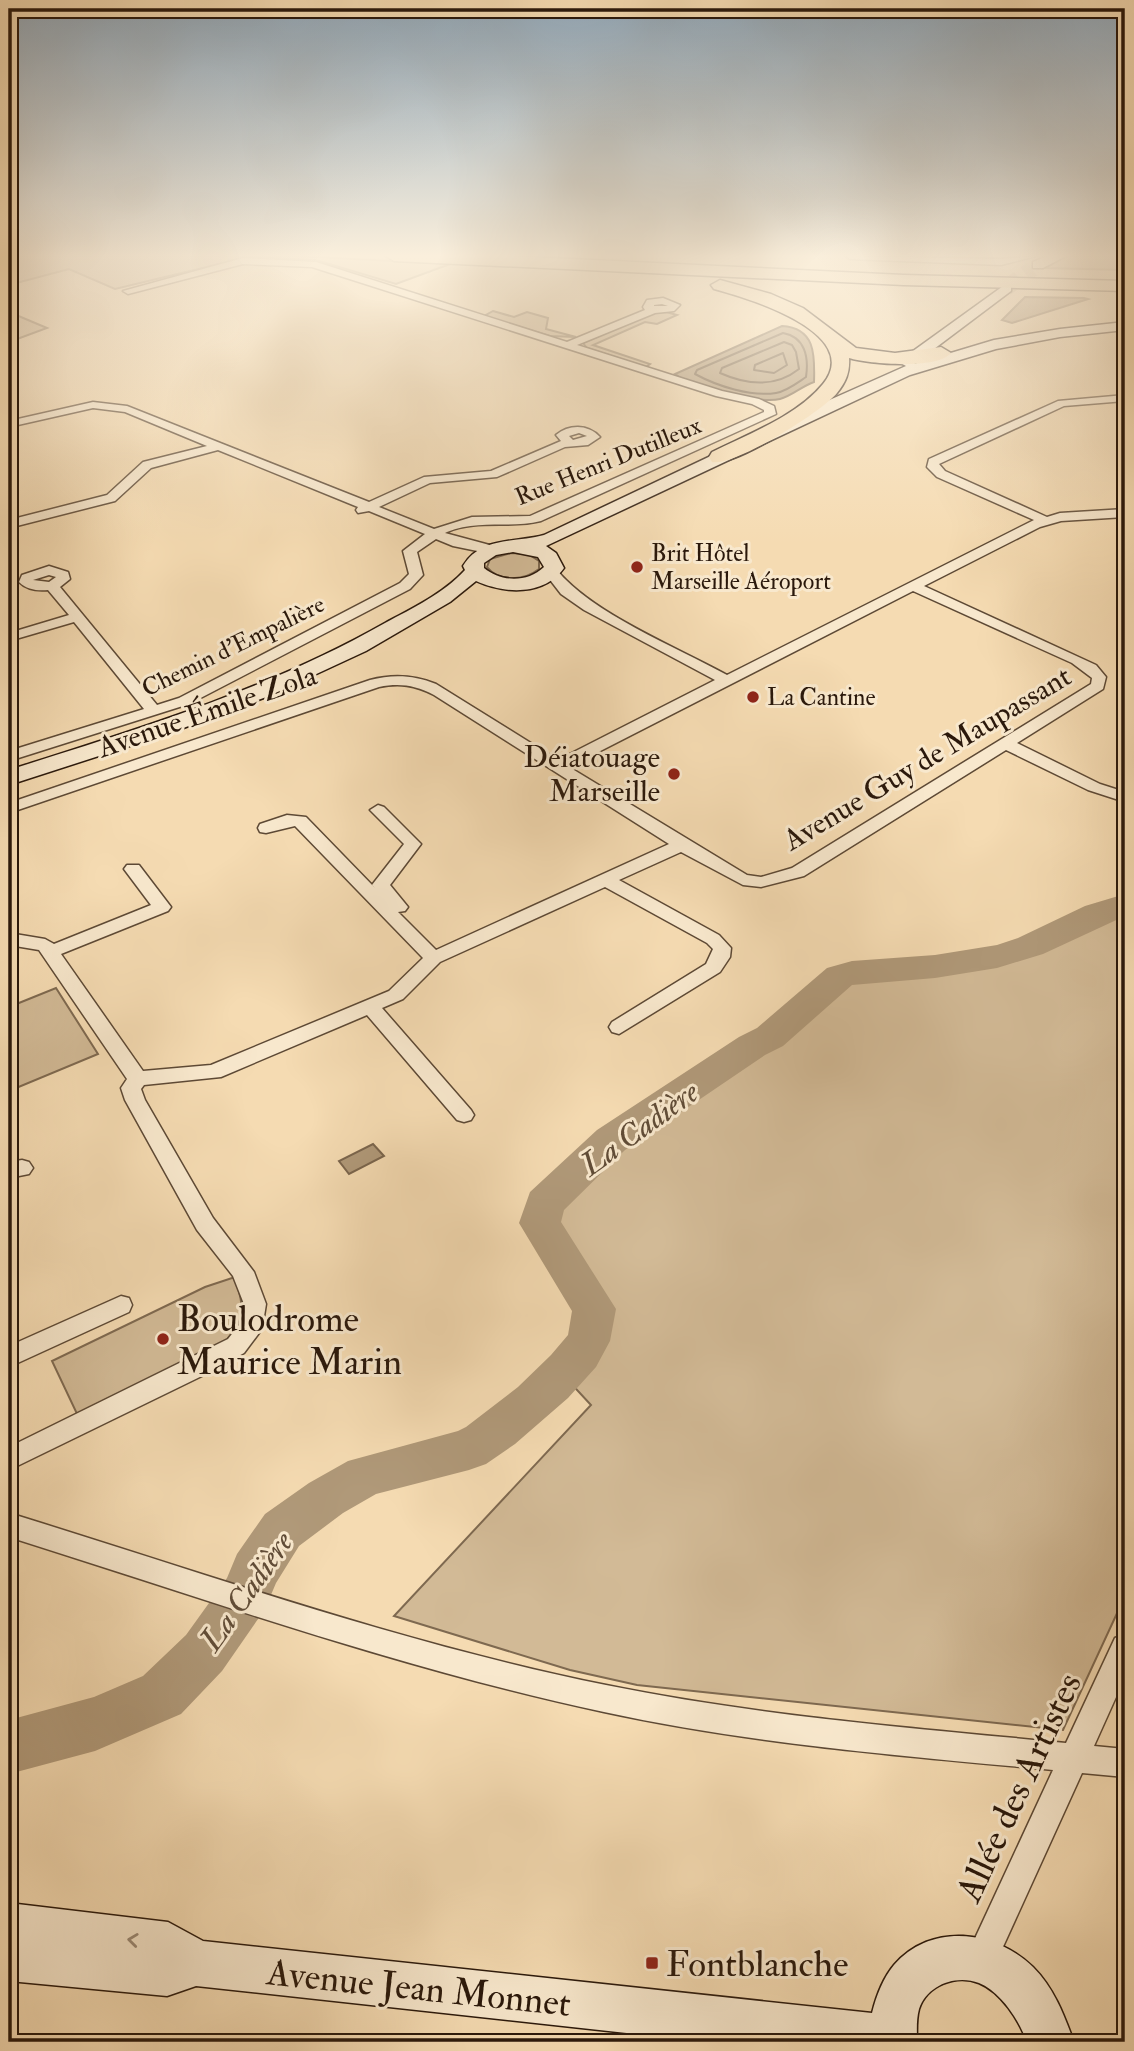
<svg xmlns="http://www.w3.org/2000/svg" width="1134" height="2051" viewBox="0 0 1134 2051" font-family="'IM FELL Double Pica',serif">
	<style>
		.green { fill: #d2ba96; stroke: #7e6950; stroke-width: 2 }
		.water { fill: #b09979; stroke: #7a654d; stroke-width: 2 }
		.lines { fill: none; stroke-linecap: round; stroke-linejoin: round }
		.shore { stroke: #6d5842; stroke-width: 2 }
		.river { fill: #b09979; fill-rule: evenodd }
		.secondary-tunnel { stroke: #ccb491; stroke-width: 16; stroke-dasharray: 16 8; stroke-linecap: butt }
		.street-casing { stroke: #5d4935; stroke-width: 3 }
		.secondary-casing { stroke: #2a180b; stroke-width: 3 }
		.highway-casing { stroke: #2a180b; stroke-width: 3 }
		.street { fill: #f8e8cd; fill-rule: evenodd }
		.secondary { fill: #f8e8cd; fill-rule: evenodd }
		.highway { fill: #f5dbb2; fill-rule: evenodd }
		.oneway { stroke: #9b8a76 }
		.poi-dot { fill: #8f2418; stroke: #f8e8cd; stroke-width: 2.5 }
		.labels { text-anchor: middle; stroke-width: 6; stroke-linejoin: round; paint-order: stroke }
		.far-street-label { font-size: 24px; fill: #2a180b; stroke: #f8e8cd }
		.far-poi-label { font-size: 24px; fill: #2a180b; stroke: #f8e8cd; text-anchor: start }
		.street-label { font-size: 30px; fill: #2a180b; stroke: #f8e8cd }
		.poi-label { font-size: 30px; fill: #2a180b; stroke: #f8e8cd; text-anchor: end }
		.water-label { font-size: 32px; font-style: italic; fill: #604c37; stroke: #f8e8cd }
		.near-poi-label { font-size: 37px; fill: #2a180b; stroke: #f8e8cd; text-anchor: start }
		.near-street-label { font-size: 37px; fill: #2a180b; stroke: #f8e8cd }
	</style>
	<rect width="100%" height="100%" fill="#f5dbb2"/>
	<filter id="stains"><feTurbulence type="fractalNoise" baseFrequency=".00286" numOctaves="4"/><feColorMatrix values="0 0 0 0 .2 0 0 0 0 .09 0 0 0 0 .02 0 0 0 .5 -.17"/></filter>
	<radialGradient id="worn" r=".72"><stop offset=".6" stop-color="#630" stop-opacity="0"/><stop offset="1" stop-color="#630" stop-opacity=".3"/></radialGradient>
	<path class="green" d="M 9,256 L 296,256 L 450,264 L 396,284 L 316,260 L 248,257 L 115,289 L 69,269 L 9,285 Z
		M 1067,256 L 1125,256 L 1125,270 L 1046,268 Z
		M 493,311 L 514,317 L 527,312 L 548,318 L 546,329 L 576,337 L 550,336 L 487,317 L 486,315 Z
		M 9,312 L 47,328 L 9,342 Z
		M 666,312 L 677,315 L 657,324 L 645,322 L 593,345 L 650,364 L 646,367 L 587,348 L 583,343 L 651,313 Z
		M 511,553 L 528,554 L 539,561 L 539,569 C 524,581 499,582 487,567 L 490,559 Z
		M 1125,908 L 1125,1596 L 1063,1730 L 637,1685 L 570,1670 L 394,1616 L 591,1405 L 565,1377 L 582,1359 L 593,1343 L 597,1307 L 545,1224 L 548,1204 L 614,1145 L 773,1039 L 844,979 L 963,966 L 1022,954 L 1111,911 Z
		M 56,988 L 98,1054 L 9,1091 L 9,1007 Z
		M 235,1277 C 245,1312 247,1321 219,1347 L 78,1416 L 52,1361 L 205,1287 Z"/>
	<path class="water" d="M 1025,297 L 1084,298 L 1088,299 L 1012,323 L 1002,320 Z
		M 782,326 C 815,328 815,354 814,382 C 802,386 792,396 780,399 C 760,404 692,387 675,374 Z
		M 373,1144 L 384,1156 L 349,1174 L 339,1161 Z"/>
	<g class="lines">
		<path class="shore" d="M 783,333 C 805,337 809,357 806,377 C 797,383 787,391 776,393 C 751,397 717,386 695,374 L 697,370 Z
			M 784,342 L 792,345 L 796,352 L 799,369 C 775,388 747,385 720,373 L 722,368 Z
			M 783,353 L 787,365 L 774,373 L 754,370 L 755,365 Z"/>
		<path class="river" d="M 1125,894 L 1125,916 L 1043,954 L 997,968 L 935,978 L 852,985 L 783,1046 L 765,1055 L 625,1150 L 564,1210 L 561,1222 L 616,1309 L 610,1341 L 596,1367 L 568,1398 L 515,1444 L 486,1464 L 469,1470 L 376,1494 L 343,1513 L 299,1546 L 276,1583 L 265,1609 L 222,1671 L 181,1714 L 95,1751 L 9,1774 L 9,1720 L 94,1697 L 143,1676 L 186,1635 L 227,1578 L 237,1554 L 265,1514 L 309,1483 L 348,1461 L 458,1431 L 466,1427 L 518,1387 L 551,1355 L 568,1335 L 572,1311 L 519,1223 L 530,1192 L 597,1130 L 739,1037 L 757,1028 L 827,968 L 852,961 L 935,955 L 997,945 L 1018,938 L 1085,906 Z"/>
		<path class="secondary-tunnel" d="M 1006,288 L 1032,269"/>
		<g class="street-casing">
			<path id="street" d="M 846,256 L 1001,259 L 1036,256 L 1001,265 L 850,259 Z
				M 243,258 L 316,262 L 567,342 L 645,310 L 643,307 L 647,300 L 663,298 L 680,305 L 674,311 L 655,313 L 577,345 L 722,391 L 759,399 L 774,406 L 776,414 L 541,521 C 510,529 478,519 447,532 L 445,533 L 497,547 L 499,550 L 492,554 L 453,546 L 436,539 L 417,552 L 423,575 L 410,589 L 189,704 L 9,761 L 9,751 L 144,709 L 74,622 L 9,641 L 9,633 L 69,615 L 48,590 C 38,591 27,590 19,582 L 22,575 L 49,566 L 68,572 L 70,579 L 60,587 L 157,705 L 179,698 L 400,583 L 409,574 L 403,551 L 425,534 L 369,511 L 358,513 L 356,510 L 358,507 L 218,450 L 151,468 L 115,501 L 9,528 L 9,520 L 107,495 L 143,462 L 207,446 L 125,412 L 93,408 L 9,427 L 9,421 L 93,402 L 127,406 L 369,502 L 424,477 L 491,471 L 561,441 L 556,435 C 569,424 588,424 600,437 L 588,445 L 565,447 L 497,477 L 430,483 L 379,507 L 434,529 L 472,517 L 530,516 L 764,412 L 764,410 L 752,404 L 716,396 L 312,267 L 243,264 L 128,294 L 123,291 ZM 662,304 L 668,306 L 654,306 L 654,305 ZM 579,433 L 587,436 L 573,440 L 569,436 ZM 49,575 L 56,577 L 49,582 L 33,580 Z
				M 1125,395 L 1125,401 L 1064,406 L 939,464 L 945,471 L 1047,517 L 1060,513 L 1125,509 L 1125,517 L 1061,521 L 1040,527 L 924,586 L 1096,665 L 1106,677 L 1103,689 L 1017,743 L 1100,784 L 1125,792 L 1125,802 L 1088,790 L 1006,750 L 804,876 L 761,887 L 743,885 L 681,852 L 619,880 L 719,935 L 731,948 L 730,957 L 720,972 L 619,1034 L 612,1032 L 609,1027 L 612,1022 L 706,964 L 713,949 L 707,943 L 605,887 L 440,962 L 403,999 L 382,1008 L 471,1110 L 474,1115 L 471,1120 L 464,1122 L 457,1120 L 367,1015 L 221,1077 L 144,1085 L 141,1089 L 145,1100 L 213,1218 L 254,1272 L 266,1304 L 262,1329 L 244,1353 L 206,1374 L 9,1470 L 9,1447 L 228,1339 L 239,1325 L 244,1304 L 233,1276 L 197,1230 L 125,1100 L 121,1088 L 127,1079 L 39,950 L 9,945 L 9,933 L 45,939 L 54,944 L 151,905 L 124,869 L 127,865 L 139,865 L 171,907 L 168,911 L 61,954 L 143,1071 L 211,1065 L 389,991 L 423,958 L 295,826 L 266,833 L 260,832 L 258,828 L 260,824 L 287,815 L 306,817 L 375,888 L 372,885 L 404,844 L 370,810 L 378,805 L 384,807 L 421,844 L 390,885 L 408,907 L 405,911 L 398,912 L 436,950 L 669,844 L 434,695 C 415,685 399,683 379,687 L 9,813 L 9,803 L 370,680 C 393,674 414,675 436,684 L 558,760 L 715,680 L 584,610 L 561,594 L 544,572 L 546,569 L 556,569 C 591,613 676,647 727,675 L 1034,520 L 937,477 L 927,467 L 929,459 L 1058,401 ZM 913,591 L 1072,663 L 1092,678 L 1091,684 L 792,868 L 761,877 L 747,875 L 569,767 Z
				M 22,1160 L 29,1162 L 33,1168 L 29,1174 L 9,1178 L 9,1162 Z
				M 121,1296 L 129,1298 L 132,1305 L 129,1312 L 9,1367 L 9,1346 Z
				M 9,1513 C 207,1574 403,1644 606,1685 C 758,1716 913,1728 1066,1743 L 1115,1638 L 1125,1634 L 1125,1677 L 1094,1746 L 1125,1749 L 1125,1777 L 1082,1773 L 992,1971 L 981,1976 L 970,1971 L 965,1960 L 1053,1770 C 903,1756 752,1744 604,1712 C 402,1669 206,1599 9,1537 Z"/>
		</g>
		<g class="secondary-casing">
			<path id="secondary" d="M 1047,256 L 1066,256 L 1043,268 L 1033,268 L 1033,262 Z
				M 1006,284 L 1011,285 L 1011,291 L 914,364 L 994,340 L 1060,329 L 1125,322 L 1125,330 L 1060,337 L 996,349 L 910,375 L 546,546 L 556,553 L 564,568 C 544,596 505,594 476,581 L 450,602 L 366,651 L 269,696 L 170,733 L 9,785 L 9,770 C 138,729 267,690 385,623 C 413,608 444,593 465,570 L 463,566 C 481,536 516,543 544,535 L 816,406 L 906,366 L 899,362 L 902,359 ZM 513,552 L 538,557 L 544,567 C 527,583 501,582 484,568 L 484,563 L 496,555 Z
				M 9,1903 L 168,1922 L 203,1941 L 872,2013 C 876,1997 883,1978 894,1965 C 931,1922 995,1930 1033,1967 C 1054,1988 1064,2015 1074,2042 L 1027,2042 C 1019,2020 1001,1992 979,1983 C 956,1974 927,1985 919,2009 C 916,2020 917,2031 917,2042 L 709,2042 L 196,1986 L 167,1996 L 9,1981 Z"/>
		</g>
		<g class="highway-casing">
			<path id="highway" d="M 386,256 L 511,256 L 904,275 L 1125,281 L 1125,291 L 904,285 L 394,261 Z
				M 720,280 L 771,294 L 803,308 L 856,348 L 895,353 L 941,347 L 951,353 C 937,370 869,364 849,358 C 850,372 846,382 837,393 C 823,411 734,467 712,462 L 709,457 L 712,452 C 748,434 797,416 823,384 C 865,332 744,297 714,289 L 711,285 Z"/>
		</g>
		<use href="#street" class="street"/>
		<use href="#secondary" class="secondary"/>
		<use href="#highway" class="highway"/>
	</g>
	<defs><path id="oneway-chevron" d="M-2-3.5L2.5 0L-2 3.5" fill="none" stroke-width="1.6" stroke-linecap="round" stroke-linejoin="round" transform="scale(1.75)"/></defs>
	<use class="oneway" href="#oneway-chevron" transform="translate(133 1940) rotate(-173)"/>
	<linearGradient id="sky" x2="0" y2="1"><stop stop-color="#91a9bc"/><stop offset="0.47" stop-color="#faefdc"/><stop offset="1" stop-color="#faefdc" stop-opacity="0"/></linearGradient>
	<rect width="1134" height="544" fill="url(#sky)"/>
	<g class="poi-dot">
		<circle cx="637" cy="567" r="7"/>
		<circle cx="753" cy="697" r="7"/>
		<circle cx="674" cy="774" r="7"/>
		<circle cx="163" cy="1339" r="7"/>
		<rect x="645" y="1956" width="14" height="14" rx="3.5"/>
	</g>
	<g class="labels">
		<g class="far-street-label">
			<text transform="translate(608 461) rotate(-22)" y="8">Rue Henri Dutilleux</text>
			<text transform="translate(233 646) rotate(-26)" y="8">Chemin d'Empalière</text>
		</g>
		<g class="far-poi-label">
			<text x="651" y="561">Brit Hôtel<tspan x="651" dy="28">Marseille Aéroport</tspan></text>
			<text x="767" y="705">La Cantine</text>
		</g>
		<g class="street-label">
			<text transform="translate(207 711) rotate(-19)" y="10">Avenue Émile Zola</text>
			<text transform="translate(927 758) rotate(-31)" y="10">Avenue Guy de Maupassant</text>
		</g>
		<g class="poi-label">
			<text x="660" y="767">Déiatouage<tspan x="660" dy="34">Marseille</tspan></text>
		</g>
		<g class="water-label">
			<text transform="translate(639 1128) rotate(-36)" y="11">La Cadière</text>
			<text transform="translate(246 1591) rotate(-55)" y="11">La Cadière</text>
		</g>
		<g class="near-poi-label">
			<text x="177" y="1331">Boulodrome<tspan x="177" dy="43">Maurice Marin</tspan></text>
			<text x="666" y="1976">Fontblanche</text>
		</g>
		<g class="near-street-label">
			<text transform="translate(1018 1787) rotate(-65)" y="13">Allée des Artistes</text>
			<text transform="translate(419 1987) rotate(6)" y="13">Avenue Jean Monnet</text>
		</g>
	</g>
	<rect width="1134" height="2051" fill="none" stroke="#f5dbb2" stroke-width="35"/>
	<rect x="10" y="10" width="1113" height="2030" fill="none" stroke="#2a180b" stroke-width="3.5"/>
	<rect x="18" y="18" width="1099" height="2016" fill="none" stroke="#2a180b" stroke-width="2"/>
	<rect width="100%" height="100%" filter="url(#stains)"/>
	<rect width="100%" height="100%" fill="url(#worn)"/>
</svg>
